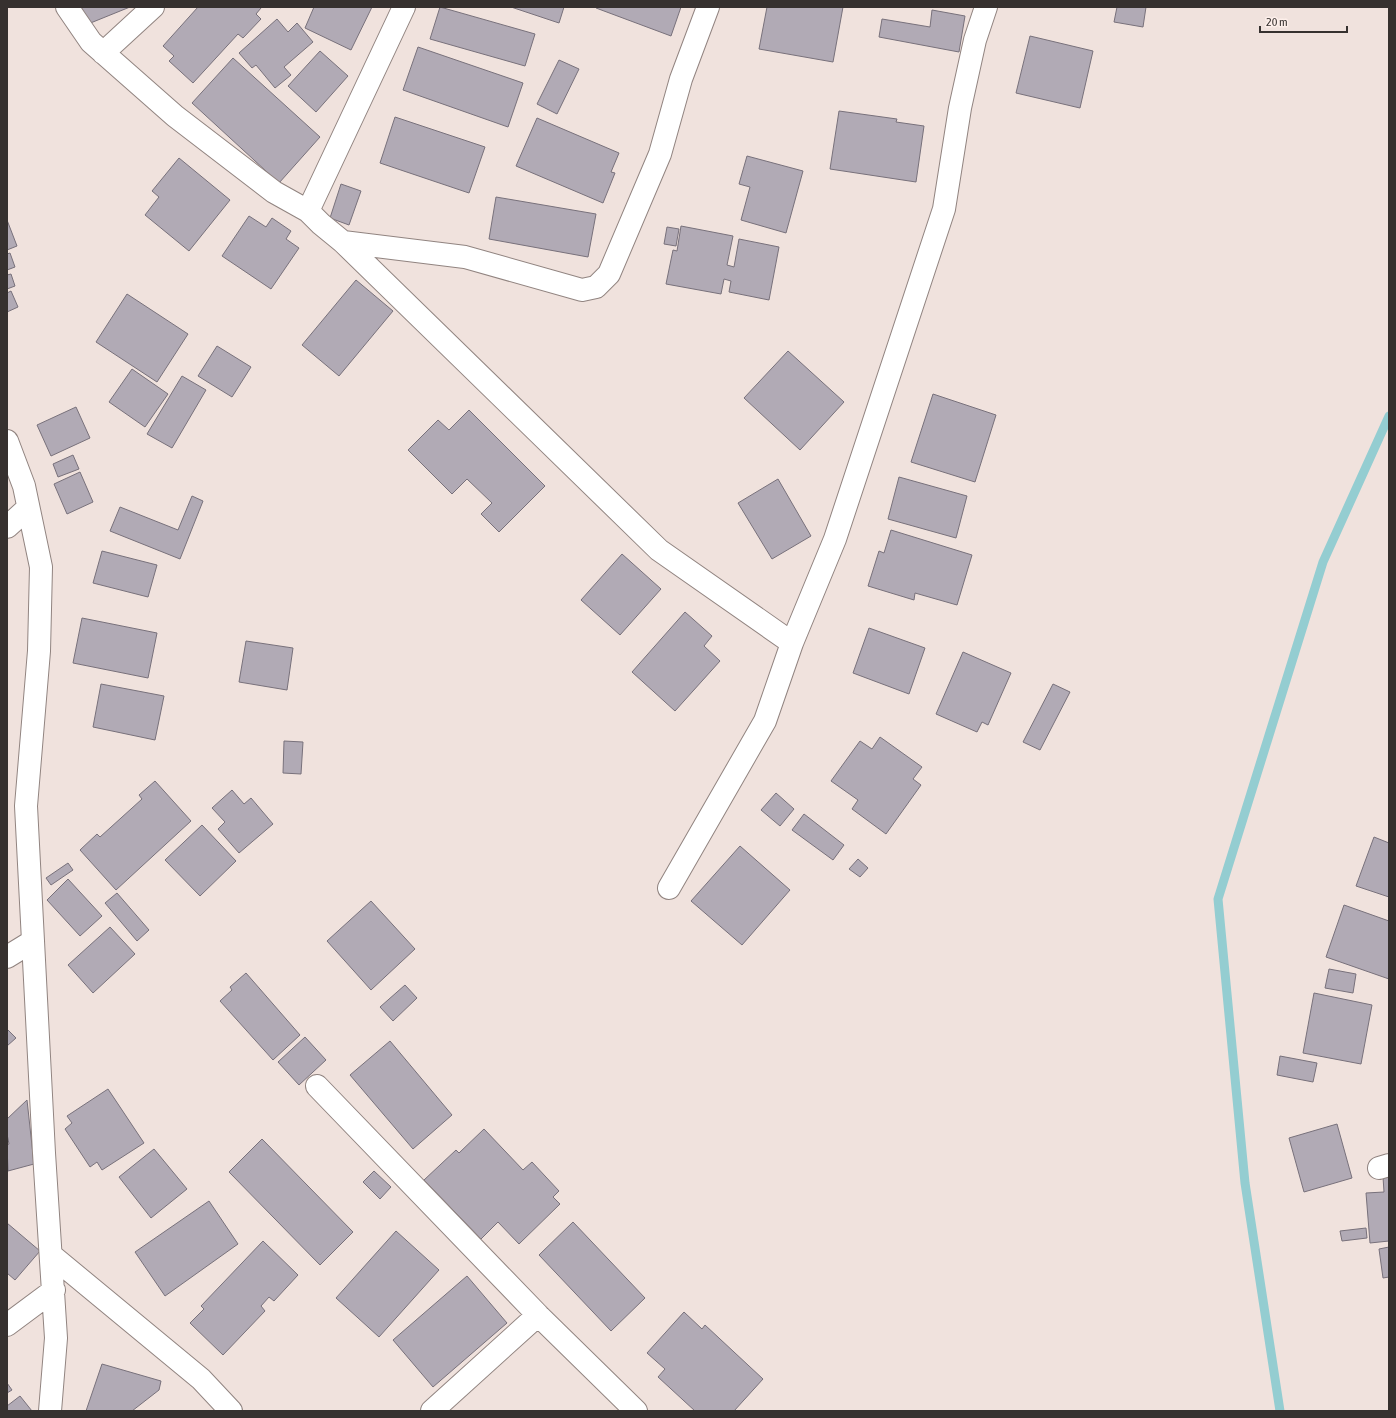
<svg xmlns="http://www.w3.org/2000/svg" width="1396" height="1418" viewBox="0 0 1396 1418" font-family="'Asap Condensed',sans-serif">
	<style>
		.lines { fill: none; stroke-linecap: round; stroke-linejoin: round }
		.stream { stroke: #94cdd1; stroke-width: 9 }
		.building { fill: #b1aab5; stroke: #78717b }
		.minor-casing { stroke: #918480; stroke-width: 24 }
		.minor { stroke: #fff; stroke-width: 22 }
	</style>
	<rect width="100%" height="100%" fill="#f0e2dd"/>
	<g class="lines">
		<path class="stream" d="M 1280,1411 L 1245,1183 L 1218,899 L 1323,562 L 1389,416"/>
	</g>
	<path class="building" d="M 81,7 L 130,7 L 88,24 Z
		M 198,7 L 260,7 L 261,8 L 256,14 L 261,19 L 243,38 L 238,34 L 193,83 L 169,61 L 174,56 L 163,46 Z
		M 314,7 L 372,7 L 351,50 L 305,28 Z
		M 440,7 L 535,34 L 525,66 L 430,39 Z
		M 511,7 L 564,7 L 559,23 Z
		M 597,7 L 681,7 L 671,36 L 596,8 Z
		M 767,7 L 843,7 L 833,62 L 759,49 Z
		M 1117,7 L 1146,7 L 1143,27 L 1114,22 Z
		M 932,10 L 965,16 L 959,52 L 879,37 L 882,19 L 930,27 Z
		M 277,19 L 288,32 L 297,23 L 313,42 L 284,67 L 291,75 L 275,88 L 256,65 L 252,68 L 239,53 Z
		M 1030,36 L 1093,51 L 1080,108 L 1016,93 Z
		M 418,47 L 523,83 L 508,127 L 403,90 Z
		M 320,51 L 348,76 L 316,112 L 288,86 Z
		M 233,58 L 320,137 L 279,183 L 192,103 Z
		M 559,60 L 579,69 L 557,114 L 537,104 Z
		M 839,111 L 897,119 L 896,122 L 924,126 L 916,182 L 830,169 Z
		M 395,117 L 485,147 L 469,193 L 380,163 Z
		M 537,118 L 619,153 L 611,172 L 615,173 L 603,203 L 516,166 Z
		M 747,156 L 803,171 L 786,233 L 741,220 L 750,187 L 739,184 Z
		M 179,158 L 230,200 L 189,251 L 145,215 L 159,197 L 152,191 Z
		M 341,184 L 361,191 L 349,225 L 330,218 Z
		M 496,197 L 596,214 L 588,257 L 489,239 Z
		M 249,216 L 266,227 L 272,218 L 291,231 L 286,239 L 299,248 L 271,289 L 222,256 Z
		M 7,220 L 17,246 L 7,250 Z
		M 681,226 L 733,236 L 727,265 L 734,267 L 739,239 L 779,247 L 769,300 L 729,292 L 731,281 L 724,279 L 721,294 L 666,284 L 673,250 L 677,251 Z
		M 667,227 L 679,229 L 676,246 L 664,244 Z
		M 10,253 L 15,267 L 7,270 L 7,254 Z
		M 11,274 L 15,286 L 7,289 L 7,275 Z
		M 356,280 L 393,311 L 339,376 L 302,345 Z
		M 11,291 L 18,307 L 7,312 L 7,293 Z
		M 127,294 L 188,334 L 157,382 L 96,342 Z
		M 217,346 L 251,367 L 232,397 L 198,376 Z
		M 788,351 L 844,402 L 800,450 L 744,398 Z
		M 132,369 L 168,394 L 145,427 L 109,402 Z
		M 182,376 L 206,390 L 172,448 L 147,434 Z
		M 933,394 L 996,415 L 975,482 L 911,462 Z
		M 76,407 L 90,438 L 51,456 L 37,425 Z
		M 469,410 L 545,486 L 499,532 L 481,514 L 492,503 L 467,479 L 452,494 L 408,450 L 438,420 L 449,430 Z
		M 73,455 L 79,469 L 58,477 L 53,464 Z
		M 80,472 L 93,502 L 67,514 L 54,484 Z
		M 899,477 L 967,496 L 956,538 L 888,519 Z
		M 778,479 L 811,536 L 772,559 L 738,503 Z
		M 192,496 L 203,501 L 180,559 L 110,531 L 120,507 L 178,530 Z
		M 891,530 L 972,555 L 957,605 L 915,593 L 914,600 L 868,586 L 879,551 L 884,553 Z
		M 102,551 L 157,565 L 148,597 L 93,583 Z
		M 622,554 L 661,589 L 620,635 L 581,600 Z
		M 685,612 L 712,636 L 704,646 L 720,661 L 675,711 L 632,672 Z
		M 82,618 L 157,633 L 148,678 L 73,663 Z
		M 869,628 L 925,648 L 909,694 L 853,673 Z
		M 246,641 L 293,648 L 287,690 L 239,682 Z
		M 963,652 L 1011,673 L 988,725 L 982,722 L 977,732 L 936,714 Z
		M 101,684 L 164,696 L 155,740 L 93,727 Z
		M 1053,684 L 1070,692 L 1040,750 L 1023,742 Z
		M 880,737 L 922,767 L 913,779 L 921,785 L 886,834 L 852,809 L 858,800 L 831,781 L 860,741 L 872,749 Z
		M 284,741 L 303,742 L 301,774 L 283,773 Z
		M 155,781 L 191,821 L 116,890 L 80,850 L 97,834 L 100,837 L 142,799 L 139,795 Z
		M 232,790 L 244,804 L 251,798 L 273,824 L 239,853 L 218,829 L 225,822 L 212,808 Z
		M 776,793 L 794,809 L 780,826 L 761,810 Z
		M 804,814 L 844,845 L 833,860 L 792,830 Z
		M 202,825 L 236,861 L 200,896 L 165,860 Z
		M 1374,837 L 1389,843 L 1389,897 L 1356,886 Z
		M 740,846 L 790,890 L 742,945 L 691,901 Z
		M 858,859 L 868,868 L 860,877 L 849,869 Z
		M 68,863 L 73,870 L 51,885 L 46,878 Z
		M 68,879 L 102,916 L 80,936 L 47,900 Z
		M 117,893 L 149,930 L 137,941 L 105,903 Z
		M 371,901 L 415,949 L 371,990 L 327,941 Z
		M 1344,905 L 1389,921 L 1389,979 L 1326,957 Z
		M 110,927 L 135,954 L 93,993 L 68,965 Z
		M 1329,969 L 1356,974 L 1353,993 L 1325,988 Z
		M 246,973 L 300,1035 L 273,1060 L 220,1001 L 232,990 L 230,987 Z
		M 405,985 L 417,998 L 393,1021 L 380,1007 Z
		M 1314,993 L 1372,1005 L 1361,1064 L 1303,1053 Z
		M 7,1029 L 16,1038 L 7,1046 Z
		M 305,1037 L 326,1060 L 299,1085 L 278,1062 Z
		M 390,1041 L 452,1115 L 413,1149 L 350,1075 Z
		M 1280,1056 L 1317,1063 L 1313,1082 L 1277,1075 Z
		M 108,1089 L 144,1143 L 102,1170 L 97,1162 L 90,1167 L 65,1129 L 72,1123 L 67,1116 Z
		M 27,1100 L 34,1164 L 8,1171 L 7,1145 L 9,1144 L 7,1134 L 7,1119 Z
		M 1337,1124 L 1352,1178 L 1304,1192 L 1289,1138 Z
		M 484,1129 L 523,1170 L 532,1162 L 559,1191 L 553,1197 L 560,1204 L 519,1244 L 498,1222 L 481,1239 L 424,1180 L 456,1150 L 459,1153 Z
		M 262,1139 L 353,1232 L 320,1265 L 229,1172 Z
		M 154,1149 L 187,1189 L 151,1218 L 119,1177 Z
		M 374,1171 L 391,1187 L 380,1199 L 363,1182 Z
		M 1383,1177 L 1389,1177 L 1389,1241 L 1370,1243 L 1366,1193 L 1384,1192 Z
		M 209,1201 L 238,1244 L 165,1296 L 135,1252 Z
		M 573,1222 L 645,1298 L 611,1331 L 539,1255 Z
		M 7,1223 L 40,1251 L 15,1280 L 7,1273 Z
		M 1366,1228 L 1367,1238 L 1342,1241 L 1340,1231 Z
		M 396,1231 L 439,1270 L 379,1337 L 336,1298 Z
		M 263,1241 L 298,1275 L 274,1301 L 269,1297 L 261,1306 L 265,1311 L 223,1355 L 190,1323 L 204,1309 L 201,1306 Z
		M 1389,1247 L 1389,1277 L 1383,1278 L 1379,1249 Z
		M 467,1276 L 507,1323 L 433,1387 L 393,1340 Z
		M 684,1312 L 702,1329 L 705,1325 L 763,1379 L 734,1411 L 695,1411 L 658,1377 L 665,1369 L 647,1353 Z
		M 102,1364 L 161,1381 L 159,1390 L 132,1411 L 86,1411 Z
		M 7,1383 L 12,1390 L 7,1393 Z
		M 20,1396 L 32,1411 L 7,1411 L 7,1406 Z"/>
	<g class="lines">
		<g class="minor-casing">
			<path id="minor" d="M 67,7 L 91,42 L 175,116 L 274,192 L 308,211 L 321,224 L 343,242 L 465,257 L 582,290 L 596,287 L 609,274 L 660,154 L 681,79 L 708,7
				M 103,53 L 153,7
				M 308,211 L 404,7
				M 343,242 L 659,550 L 792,643
				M 7,441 L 24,486 L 41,567 L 39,651 L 26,806 L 44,1153 L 56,1338 L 50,1411
				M 7,527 L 28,508
				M 669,888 L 765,721 L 792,643 L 835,539 L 944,209 L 960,108 L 975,40 L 986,7
				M 7,957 L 33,941
				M 317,1086 L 538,1315 L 636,1411
				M 1379,1168 L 1389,1165
				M 51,1255 L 201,1379 L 231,1411
				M 7,1325 L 54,1290
				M 432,1411 L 538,1315"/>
		</g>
		<use href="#minor" class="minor"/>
	</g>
	<rect width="1396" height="1418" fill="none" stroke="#36312f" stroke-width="16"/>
	<path d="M1260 26v6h87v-6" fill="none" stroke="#36312f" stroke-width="2"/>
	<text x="1266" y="26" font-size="12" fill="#36312f" stroke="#fdefea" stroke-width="3" paint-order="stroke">20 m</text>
</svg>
